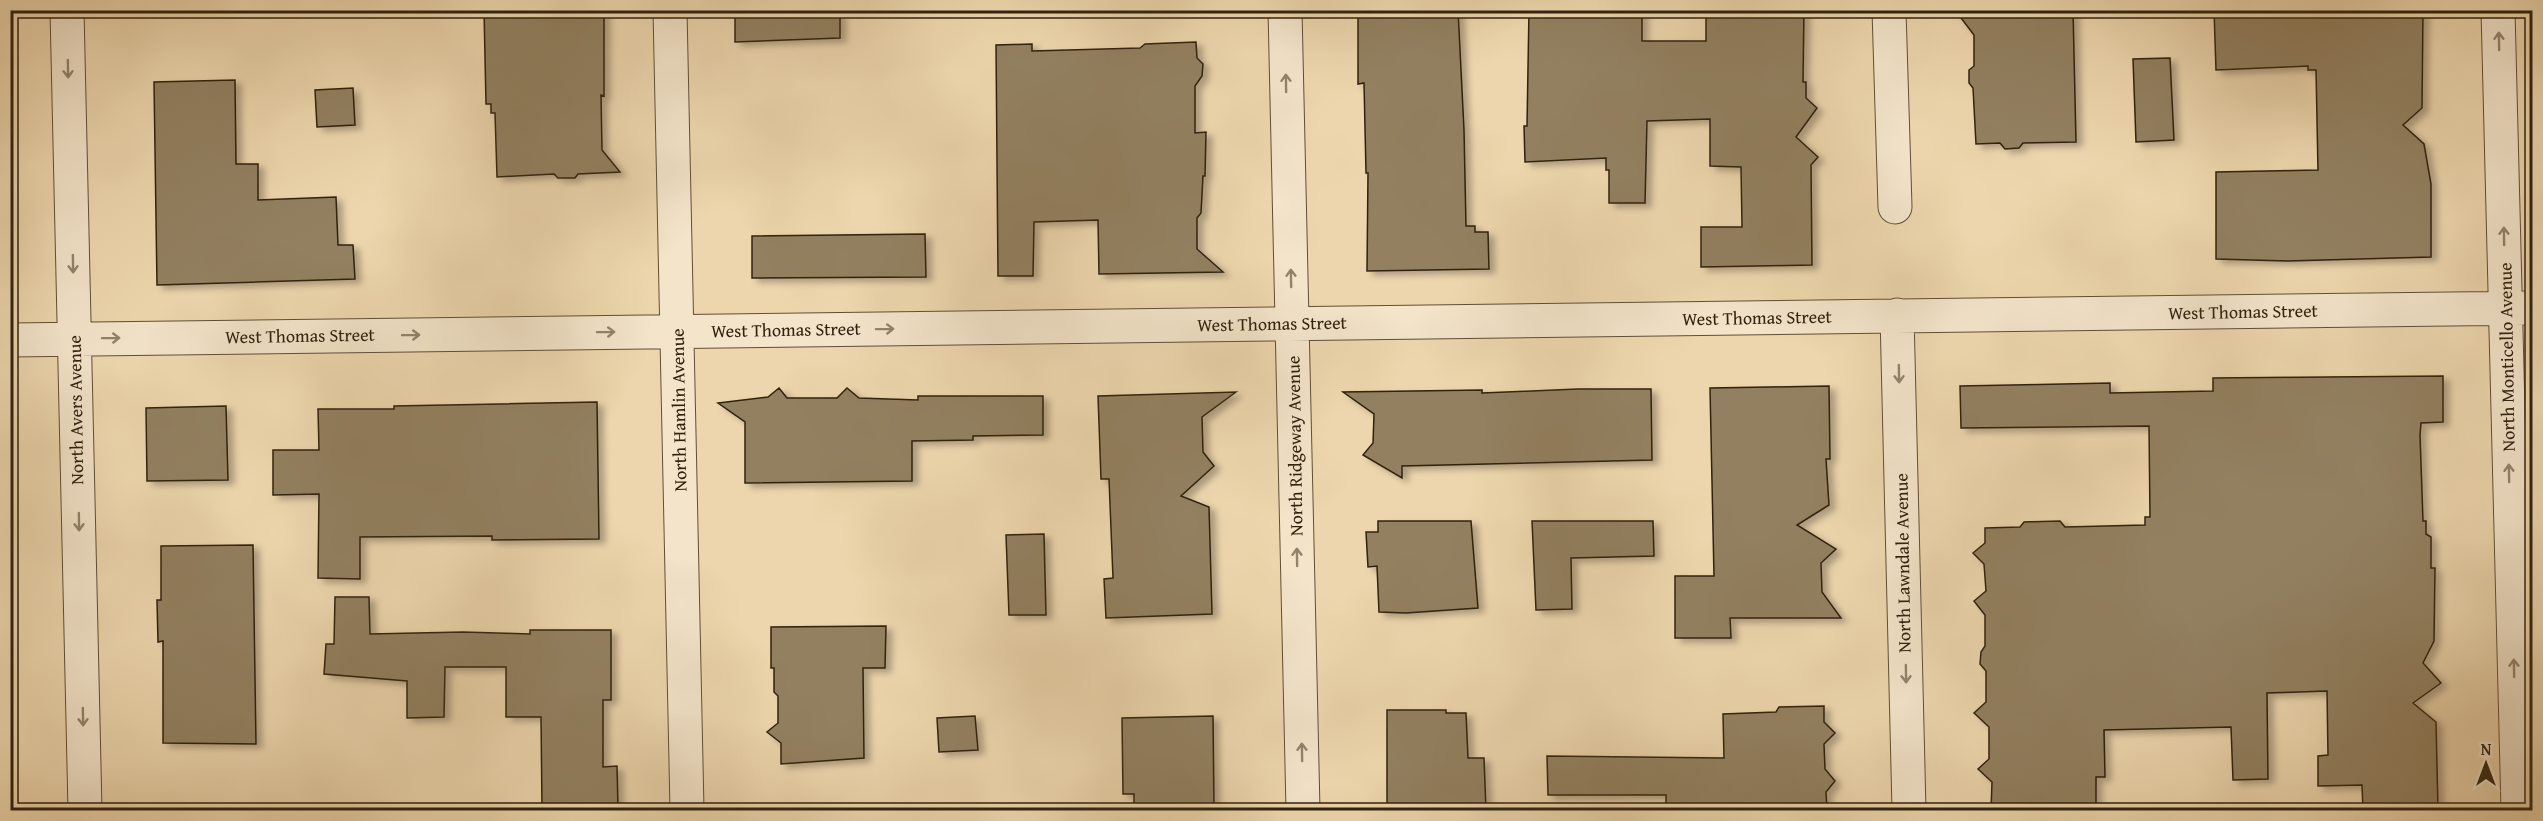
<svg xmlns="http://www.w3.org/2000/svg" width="2543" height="821" viewBox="0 0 2543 821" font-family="'Gentium Book Plus',serif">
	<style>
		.building { fill: #928061; stroke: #30220f; stroke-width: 1.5; filter: url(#shadow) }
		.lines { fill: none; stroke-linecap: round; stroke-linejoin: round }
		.minor-casing { stroke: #5f4f36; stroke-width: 35 }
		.minor { stroke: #f3e4ca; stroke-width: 33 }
		.oneway { stroke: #92836c }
		.labels { text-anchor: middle; stroke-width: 4.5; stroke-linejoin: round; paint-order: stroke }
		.street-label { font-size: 18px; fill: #30220f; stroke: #f3e4ca }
	</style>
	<defs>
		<filter id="shadow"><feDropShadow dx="6" dy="4" stdDeviation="3" flood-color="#0004"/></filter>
	</defs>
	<rect width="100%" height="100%" fill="#edd6ad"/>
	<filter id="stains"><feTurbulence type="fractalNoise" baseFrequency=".00333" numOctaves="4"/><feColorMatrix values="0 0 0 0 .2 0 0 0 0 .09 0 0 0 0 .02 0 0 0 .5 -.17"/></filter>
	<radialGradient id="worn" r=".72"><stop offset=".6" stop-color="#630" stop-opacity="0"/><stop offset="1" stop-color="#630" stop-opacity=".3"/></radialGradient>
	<path class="building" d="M 484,10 L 604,10 L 604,96 L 601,95 L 602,150 L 620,172 L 578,174 L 575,178 L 558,178 L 554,174 L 497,177 L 495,113 L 491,113 L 491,104 L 486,104 Z
		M 735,10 L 840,10 L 840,38 L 735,42 Z
		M 1358,10 L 1458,10 L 1464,130 L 1466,226 L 1475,226 L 1475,232 L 1488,232 L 1489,269 L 1367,271 L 1368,173 L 1366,173 L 1364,83 L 1358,84 Z
		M 1529,10 L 1642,10 L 1642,41 L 1706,41 L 1706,10 L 1804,10 L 1803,82 L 1806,82 L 1806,98 L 1817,108 L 1796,137 L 1818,157 L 1811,165 L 1812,265 L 1701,267 L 1701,227 L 1742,227 L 1741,167 L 1710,166 L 1710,119 L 1647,121 L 1645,203 L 1609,203 L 1609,170 L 1606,170 L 1606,158 L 1525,162 L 1524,126 L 1527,126 Z
		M 1955,10 L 2073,10 L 2076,142 L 2023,143 L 2019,148 L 2005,149 L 2000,143 L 1976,144 L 1973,88 L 1969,83 L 1969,70 L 1974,66 L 1974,35 Z
		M 2214,10 L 2423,10 L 2422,108 L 2403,125 L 2424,144 L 2431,184 L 2431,257 L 2288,261 L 2216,259 L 2216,172 L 2318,170 L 2316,70 L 2308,70 L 2308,66 L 2216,70 Z
		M 1196,42 L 1197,58 L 1203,64 L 1202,76 L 1195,86 L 1195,133 L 1206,132 L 1205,176 L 1203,176 L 1201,213 L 1197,218 L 1197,249 L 1223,272 L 1099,274 L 1098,220 L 1034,222 L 1033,276 L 998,276 L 996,45 L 1032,44 L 1032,51 L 1140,48 L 1145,44 Z
		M 2170,58 L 2174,140 L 2136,142 L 2133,59 Z
		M 235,80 L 236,164 L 258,164 L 258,200 L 336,197 L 338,245 L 353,245 L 355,279 L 157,285 L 154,82 Z
		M 353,88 L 355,125 L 317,127 L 315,90 Z
		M 925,234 L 926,277 L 752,278 L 752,236 Z
		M 2443,376 L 2443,422 L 2421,423 L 2420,435 L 2423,521 L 2426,521 L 2426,534 L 2431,537 L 2431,568 L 2435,568 L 2434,641 L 2423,663 L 2441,683 L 2413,703 L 2436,722 L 2438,810 L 2363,810 L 2362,785 L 2318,786 L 2318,756 L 2328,755 L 2327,691 L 2267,693 L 2268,779 L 2233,780 L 2231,727 L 2104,730 L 2105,777 L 2096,777 L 2096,810 L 1991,810 L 1992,782 L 1978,769 L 1989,759 L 1989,727 L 1974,713 L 1986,702 L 1986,671 L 1980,664 L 1981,652 L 1985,646 L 1985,615 L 1974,601 L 1986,591 L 1984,564 L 1973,553 L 1985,543 L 1985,528 L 2020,527 L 2024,522 L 2060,521 L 2065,527 L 2145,525 L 2145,517 L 2150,517 L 2149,426 L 1961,428 L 1960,386 L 2110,383 L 2110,393 L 2213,391 L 2213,378 Z
		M 1829,386 L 1830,459 L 1826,459 L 1829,505 L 1797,525 L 1836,549 L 1821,563 L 1822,592 L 1841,618 L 1730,618 L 1731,638 L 1675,638 L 1675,576 L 1714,576 L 1710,388 Z
		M 779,388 L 787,398 L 837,398 L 847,388 L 859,398 L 918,400 L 918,396 L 1043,396 L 1043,435 L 973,436 L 973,440 L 912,441 L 912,481 L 745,483 L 745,422 L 718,403 L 768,397 Z
		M 1578,389 L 1651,389 L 1652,460 L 1402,466 L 1402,478 L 1363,455 L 1373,443 L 1374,414 L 1343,392 L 1482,390 L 1482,393 Z
		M 1236,392 L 1202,417 L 1203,452 L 1214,466 L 1181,496 L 1209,507 L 1212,614 L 1106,618 L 1104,579 L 1113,578 L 1109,479 L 1101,479 L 1098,396 Z
		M 597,402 L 599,539 L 492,540 L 492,536 L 360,537 L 360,579 L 318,578 L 319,494 L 273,495 L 273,450 L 319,450 L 318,409 L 394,409 L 394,406 Z
		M 226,406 L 228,480 L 147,481 L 146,408 Z
		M 1378,521 L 1471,521 L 1478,608 L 1406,613 L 1379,612 L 1377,566 L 1368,567 L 1366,532 L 1378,532 Z
		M 1532,521 L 1653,521 L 1654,556 L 1571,558 L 1572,609 L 1536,610 Z
		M 1044,534 L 1046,615 L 1009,615 L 1006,535 Z
		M 253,545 L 256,744 L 163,743 L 163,641 L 158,642 L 157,600 L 161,600 L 161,546 Z
		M 335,597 L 369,597 L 370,634 L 463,632 L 530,634 L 530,630 L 611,630 L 611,700 L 603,700 L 603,767 L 617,766 L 618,807 L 542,809 L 541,717 L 506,717 L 506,667 L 445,667 L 444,717 L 407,718 L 407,681 L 324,674 L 326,644 L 334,644 Z
		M 886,626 L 885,668 L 863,668 L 864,758 L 781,764 L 781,743 L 767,732 L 778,723 L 778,696 L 774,692 L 774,668 L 771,668 L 771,627 Z
		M 1824,706 L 1824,722 L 1835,733 L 1824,744 L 1825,769 L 1835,781 L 1826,792 L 1827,810 L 1666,810 L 1666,795 L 1548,795 L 1547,756 L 1724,758 L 1723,714 L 1776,712 L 1779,707 Z
		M 1387,710 L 1446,710 L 1446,713 L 1466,713 L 1468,758 L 1484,758 L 1486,810 L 1387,810 Z
		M 975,716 L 978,750 L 939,752 L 937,718 Z
		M 1213,716 L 1214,807 L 1134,809 L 1134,794 L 1123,794 L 1122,718 Z"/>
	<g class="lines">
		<g class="minor-casing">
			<path id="minor" d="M 67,10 L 85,810
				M 670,10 L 687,810
				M 1285,10 L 1303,810
				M 1889,10 L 1895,207
				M 2498,10 L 2518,810
				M 1897,315 L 1909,810
				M 10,340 L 2532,308"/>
		</g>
		<use href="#minor" class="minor"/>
	</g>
	<defs><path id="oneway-shaft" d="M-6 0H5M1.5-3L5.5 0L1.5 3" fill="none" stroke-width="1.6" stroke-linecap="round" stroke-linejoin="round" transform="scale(1.5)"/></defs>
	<g class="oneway">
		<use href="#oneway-shaft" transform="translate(2499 41) rotate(-91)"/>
		<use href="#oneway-shaft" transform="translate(68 69) rotate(89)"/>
		<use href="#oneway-shaft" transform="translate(1286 83) rotate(-91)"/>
		<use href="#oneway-shaft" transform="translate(2504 236) rotate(-91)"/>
		<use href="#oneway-shaft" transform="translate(73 264) rotate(89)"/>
		<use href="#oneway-shaft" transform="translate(1291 278) rotate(-91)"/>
		<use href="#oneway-shaft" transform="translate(885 329) rotate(-1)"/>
		<use href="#oneway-shaft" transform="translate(606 332) rotate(-1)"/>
		<use href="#oneway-shaft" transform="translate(411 335) rotate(-1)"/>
		<use href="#oneway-shaft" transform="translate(111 338) rotate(-1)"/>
		<use href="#oneway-shaft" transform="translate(1899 374) rotate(89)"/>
		<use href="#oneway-shaft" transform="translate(2509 473) rotate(-91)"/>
		<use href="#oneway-shaft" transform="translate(79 522) rotate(89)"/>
		<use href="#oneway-shaft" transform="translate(1297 557) rotate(-91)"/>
		<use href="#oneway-shaft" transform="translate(2514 668) rotate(-91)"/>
		<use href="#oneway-shaft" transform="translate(1906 674) rotate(89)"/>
		<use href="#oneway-shaft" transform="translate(83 717) rotate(89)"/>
		<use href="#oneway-shaft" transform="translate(1302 752) rotate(-91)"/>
	</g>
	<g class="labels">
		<g class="street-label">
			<text transform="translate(2243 312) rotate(-1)" y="6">West Thomas Street</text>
			<text transform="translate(1757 318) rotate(-1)" y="6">West Thomas Street</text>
			<text transform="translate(1272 324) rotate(-1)" y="6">West Thomas Street</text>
			<text transform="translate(786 330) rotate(-1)" y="6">West Thomas Street</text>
			<text transform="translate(300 336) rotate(-1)" y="6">West Thomas Street</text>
			<text transform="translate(2507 357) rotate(-91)" y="6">North Monticello Avenue</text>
			<text transform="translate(76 410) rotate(-91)" y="6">North Avers Avenue</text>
			<text transform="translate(679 410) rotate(-91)" y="6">North Hamlin Avenue</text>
			<text transform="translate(1295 446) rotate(-91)" y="6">North Ridgeway Avenue</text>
			<text transform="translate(1903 563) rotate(-91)" y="6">North Lawndale Avenue</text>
		</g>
	</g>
	<rect width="2543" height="821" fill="none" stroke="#edd6ad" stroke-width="36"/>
	<rect x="12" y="12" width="2519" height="797" fill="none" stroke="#30220f" stroke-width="3"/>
	<rect x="18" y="18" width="2507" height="785" fill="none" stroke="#30220f" stroke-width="1.5"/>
	<g transform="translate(2486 764)" stroke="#f3e4ca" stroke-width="4.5" paint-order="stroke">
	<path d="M0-4.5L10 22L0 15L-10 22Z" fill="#30220f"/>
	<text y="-9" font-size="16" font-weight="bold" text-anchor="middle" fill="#30220f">N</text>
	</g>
	<rect width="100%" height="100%" filter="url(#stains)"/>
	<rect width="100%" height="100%" fill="url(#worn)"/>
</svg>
